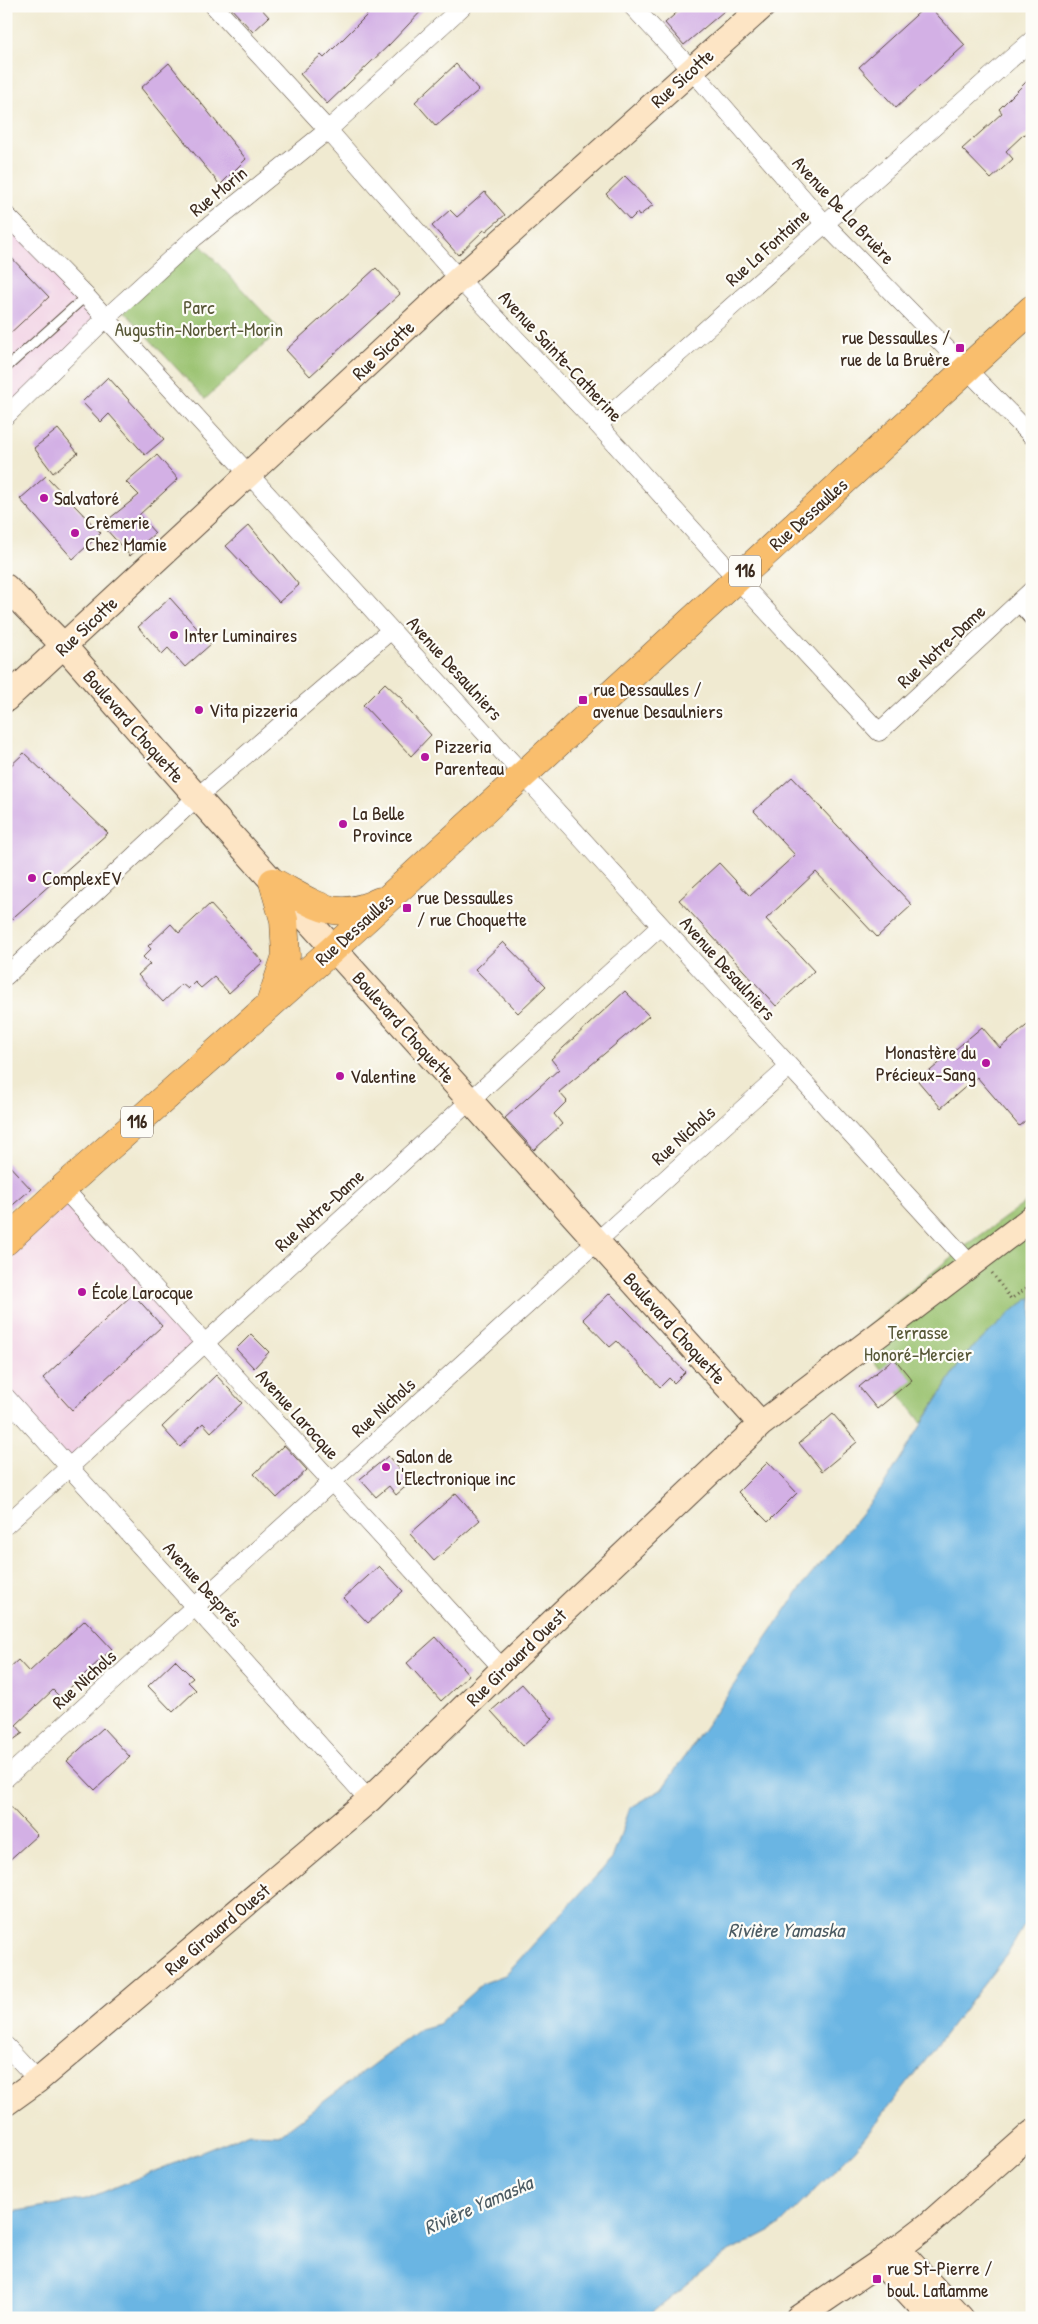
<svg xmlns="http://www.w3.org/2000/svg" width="1038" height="2324" viewBox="0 0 1038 2324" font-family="'Patrick Hand',sans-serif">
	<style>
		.built { fill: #f1d0e4 }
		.green { fill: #98c16d; stroke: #6a7646 }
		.water { fill: #6bb5e3; stroke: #537080 }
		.building { fill: #d3b0e5 }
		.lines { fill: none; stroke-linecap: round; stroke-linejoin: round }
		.lane-casing { stroke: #564739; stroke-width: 11 }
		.street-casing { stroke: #564739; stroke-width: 19 }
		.secondary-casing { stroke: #564739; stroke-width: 27 }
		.primary-casing { stroke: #564739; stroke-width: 29 }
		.path { stroke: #564739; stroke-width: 3; stroke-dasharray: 1 4; stroke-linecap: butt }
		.lane { stroke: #fff; stroke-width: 9 }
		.street { stroke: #fff; stroke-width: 18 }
		.secondary { stroke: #fde5c5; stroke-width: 25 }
		.primary { stroke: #f9be6d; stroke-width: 28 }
		.poi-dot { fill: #b5179e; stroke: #fdfcf7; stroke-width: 2 }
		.labels { text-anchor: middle; stroke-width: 4.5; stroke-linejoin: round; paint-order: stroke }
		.shield { fill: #fdfcf7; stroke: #75695f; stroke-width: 1 }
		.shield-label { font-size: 18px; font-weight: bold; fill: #3b2a1e }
		.street-label { font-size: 19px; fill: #3b2a1e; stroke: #fdfcf7 }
		.park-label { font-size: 19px; fill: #575736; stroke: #fdfcf7 }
		.poi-label { font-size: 19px; fill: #3b2a1e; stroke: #fdfcf7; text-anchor: start }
		.water-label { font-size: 20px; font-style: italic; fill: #4c5b63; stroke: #fdfcf7 }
	</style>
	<rect width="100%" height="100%" fill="#fdfcf7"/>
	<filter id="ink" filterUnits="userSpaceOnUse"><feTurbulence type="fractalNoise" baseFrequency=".02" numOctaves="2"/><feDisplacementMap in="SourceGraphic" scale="10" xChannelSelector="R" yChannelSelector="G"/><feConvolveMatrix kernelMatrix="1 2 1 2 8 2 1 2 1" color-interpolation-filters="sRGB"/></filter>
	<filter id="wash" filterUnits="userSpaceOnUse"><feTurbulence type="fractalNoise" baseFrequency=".0096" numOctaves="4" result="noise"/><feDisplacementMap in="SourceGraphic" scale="20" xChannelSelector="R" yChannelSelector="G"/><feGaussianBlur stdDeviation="1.12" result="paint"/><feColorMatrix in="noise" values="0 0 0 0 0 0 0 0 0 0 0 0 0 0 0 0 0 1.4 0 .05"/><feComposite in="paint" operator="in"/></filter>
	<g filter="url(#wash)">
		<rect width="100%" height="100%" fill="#f0ead1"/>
		<path class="built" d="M 6,216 L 106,318 L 6,415 Z
			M 63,1188 L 205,1343 L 69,1467 L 6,1397 L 6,1241 Z"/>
		<path class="green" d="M 194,238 L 280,330 L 205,399 L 119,306 Z
			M 1032,1198 L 1032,1297 L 1016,1308 L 965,1355 L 922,1423 L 855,1337 L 956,1253 Z"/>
		<path class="water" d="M 1032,1297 L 1032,1912 L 1008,1953 L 855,2150 L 779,2226 L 729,2252 L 646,2318 L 6,2318 L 6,2213 L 86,2199 L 249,2133 L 281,2134 L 420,2029 L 438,2024 L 483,1983 L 505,1975 L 612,1859 L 630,1808 L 662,1789 L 803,1585 L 882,1488 L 965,1355 L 1016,1308 Z"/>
		<g id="blocks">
			<path class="building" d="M 229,6 L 259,6 L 269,17 L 253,32 Z
				M 376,6 L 426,6 L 390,44 L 327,104 L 300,74 L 321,55 L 324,58 Z
				M 684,6 L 730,6 L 684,45 L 665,23 Z
				M 926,6 L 929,6 L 965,45 L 896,108 L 859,67 Z
				M 169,63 L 246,159 L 220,185 L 141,88 Z
				M 456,64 L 479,90 L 436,126 L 415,102 Z
				M 1032,76 L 1032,132 L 1023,135 L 1006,151 L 1013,159 L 991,179 L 962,149 L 1002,113 L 999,109 Z
				M 625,176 L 653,205 L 639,216 L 637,213 L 630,220 L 606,194 Z
				M 485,192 L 505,215 L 486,231 L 484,230 L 458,255 L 432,226 L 450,210 L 457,217 Z
				M 6,252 L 49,297 L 6,337 Z
				M 376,268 L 400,294 L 310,376 L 286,350 Z
				M 108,377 L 164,439 L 145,455 L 109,414 L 101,422 L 82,402 Z
				M 58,429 L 78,453 L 53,473 L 34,448 Z
				M 157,455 L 178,479 L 139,515 L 155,533 L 130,556 L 105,528 L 105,522 L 139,495 L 126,482 Z
				M 46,476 L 101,533 L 73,559 L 20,499 Z
				M 249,525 L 299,585 L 279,602 L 226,546 Z
				M 170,598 L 211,644 L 185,667 L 168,648 L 162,654 L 138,627 Z
				M 385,683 L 403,700 L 401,702 L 431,735 L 411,756 L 363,705 Z
				M 24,753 L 108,833 L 6,924 L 6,770 Z
				M 792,777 L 912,905 L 877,937 L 816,872 L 766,919 L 814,971 L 776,1006 L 679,900 L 719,863 L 750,896 L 795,855 L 754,811 Z
				M 210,904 L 263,962 L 229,993 L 214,977 L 201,988 L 195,982 L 188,989 L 182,984 L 163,1002 L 138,975 L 150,964 L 143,957 L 151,949 L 148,946 L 171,924 L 179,933 Z
				M 503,942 L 546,986 L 518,1013 L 475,969 Z
				M 625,991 L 649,1016 L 559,1092 L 567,1101 L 554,1114 L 562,1124 L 534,1150 L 505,1118 L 559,1069 L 551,1059 Z
				M 1032,1021 L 1032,1115 L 1019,1126 L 977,1077 L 941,1108 L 918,1081 L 982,1027 L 1000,1048 Z
				M 6,1162 L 31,1189 L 6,1211 Z
				M 610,1293 L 685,1372 L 674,1383 L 669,1378 L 660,1387 L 617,1341 L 610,1347 L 583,1319 Z
				M 133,1294 L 162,1326 L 72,1410 L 43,1378 Z
				M 251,1334 L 269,1352 L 254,1368 L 236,1349 Z
				M 894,1358 L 912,1380 L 877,1409 L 859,1387 Z
				M 216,1375 L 242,1403 L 211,1432 L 203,1423 L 180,1447 L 162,1427 Z
				M 833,1414 L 857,1442 L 822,1471 L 799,1443 Z
				M 284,1445 L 307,1470 L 277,1498 L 254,1474 Z
				M 388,1456 L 411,1482 L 396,1495 L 389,1486 L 376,1497 L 360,1479 Z
				M 768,1462 L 797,1493 L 768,1522 L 738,1492 Z
				M 456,1493 L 480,1520 L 434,1561 L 410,1534 Z
				M 379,1566 L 403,1591 L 368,1623 L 344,1598 Z
				M 85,1620 L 112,1649 L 60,1697 L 53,1690 L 16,1725 L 23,1733 L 6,1745 L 6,1671 L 18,1660 L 29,1672 Z
				M 436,1637 L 469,1675 L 441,1701 L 407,1663 Z
				M 175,1660 L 193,1678 L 188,1682 L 196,1690 L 173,1712 L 148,1686 Z
				M 522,1684 L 553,1719 L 523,1746 L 491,1711 Z
				M 103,1728 L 130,1757 L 95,1790 L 67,1761 Z
				M 6,1802 L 37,1835 L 6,1863 Z"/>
		</g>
	</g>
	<g filter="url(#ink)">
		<use href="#blocks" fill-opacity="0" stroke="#564739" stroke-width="1"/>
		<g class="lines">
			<g class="lane-casing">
				<path id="lane" d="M 6,368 L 86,296
					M 1016,605 L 1032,623"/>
			</g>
			<g class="street-casing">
				<path id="street" d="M 214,6 L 328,130 L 459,279 L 598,425 L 737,579 L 879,732 L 1032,590
					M 632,6 L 691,69 L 825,224 L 1032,436
					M 6,215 L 86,296 L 970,1264
					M 6,416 L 106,318 L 194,238 L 328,130 L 463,6
					M 598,425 L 1032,40
					M 6,976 L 197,797 L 391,630
					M 63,1188 L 503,1669
					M 6,1397 L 369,1800
					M 6,1525 L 661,926
					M 6,1778 L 789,1067
					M 6,2046 L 38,2080"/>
			</g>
			<g class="secondary-casing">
				<path id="secondary" d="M 6,587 L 64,646 L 197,797 L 761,1424
					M 6,699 L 459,279 L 763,6
					M 6,2103 L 38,2080 L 369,1800 L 503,1669 L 761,1424 L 1032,1218
					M 898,2249 L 961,2318
					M 880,2262 L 932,2318
					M 798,2318 L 880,2262 L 927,2226 L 1032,2133"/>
			</g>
			<g class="primary-casing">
				<path id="primary" d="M 273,882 C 313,903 335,924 380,901
					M 270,1004 L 286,956 L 284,920 L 273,882
					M 6,1241 L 63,1188 L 333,949 L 1032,309"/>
			</g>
			<path class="path" d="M 992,1273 L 1011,1299 L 1032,1284"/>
			<use href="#lane" class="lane"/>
			<use href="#street" class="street"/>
			<use href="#secondary" class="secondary"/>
			<use href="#primary" class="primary"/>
		</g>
	</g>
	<g class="poi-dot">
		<rect x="955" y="343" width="10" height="10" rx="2.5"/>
		<circle cx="44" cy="498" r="5"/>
		<circle cx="75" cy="533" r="5"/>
		<circle cx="174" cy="635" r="5"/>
		<rect x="578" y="695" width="10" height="10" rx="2.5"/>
		<circle cx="199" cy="710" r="5"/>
		<circle cx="425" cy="757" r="5"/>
		<circle cx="343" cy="824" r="5"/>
		<circle cx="32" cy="878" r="5"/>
		<rect x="402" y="903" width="10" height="10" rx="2.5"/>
		<circle cx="986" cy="1063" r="5"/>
		<circle cx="340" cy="1076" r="5"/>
		<circle cx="82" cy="1292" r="5"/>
		<circle cx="386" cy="1467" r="5"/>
		<rect x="872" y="2274" width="10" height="10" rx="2.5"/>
	</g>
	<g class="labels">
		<g class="shield">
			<rect x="729" y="555.5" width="32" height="31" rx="4"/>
			<rect x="121" y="1106.5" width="32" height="31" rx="4"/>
		</g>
		<g class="shield-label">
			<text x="745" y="577">116</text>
			<text x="137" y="1128">116</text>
		</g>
		<g class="street-label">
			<text transform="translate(682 78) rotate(-42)" y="7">Rue Sicotte</text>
			<text transform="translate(218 191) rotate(-39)" y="7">Rue Morin</text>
			<text transform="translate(844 210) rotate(47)" y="7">Avenue De La Bruère</text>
			<text transform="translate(767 247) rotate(-42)" y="7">Rue La Fontaine</text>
			<text transform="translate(383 350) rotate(-43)" y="7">Rue Sicotte</text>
			<text transform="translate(561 356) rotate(47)" y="7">Avenue Sainte-Catherine</text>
			<text transform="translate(808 514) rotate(-42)" y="7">Rue Dessaulles</text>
			<text transform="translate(86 626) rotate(-43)" y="7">Rue Sicotte</text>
			<text transform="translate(941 646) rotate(-43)" y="7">Rue Notre-Dame</text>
			<text transform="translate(455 668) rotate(48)" y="7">Avenue Desaulniers</text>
			<text transform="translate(134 726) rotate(49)" y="7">Boulevard Choquette</text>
			<text transform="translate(354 929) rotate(-42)" y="7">Rue Dessaulles</text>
			<text transform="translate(728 968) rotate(48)" y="7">Avenue Desaulniers</text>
			<text transform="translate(404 1027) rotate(48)" y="7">Boulevard Choquette</text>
			<text transform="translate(683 1135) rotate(-42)" y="7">Rue Nichols</text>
			<text transform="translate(319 1210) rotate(-42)" y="7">Rue Notre-Dame</text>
			<text transform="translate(675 1328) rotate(48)" y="7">Boulevard Choquette</text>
			<text transform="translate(383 1407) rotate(-42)" y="7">Rue Nichols</text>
			<text transform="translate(298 1414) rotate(48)" y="7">Avenue Larocque</text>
			<text transform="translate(203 1584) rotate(48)" y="7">Avenue Després</text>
			<text transform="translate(516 1657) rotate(-44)" y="7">Rue Girouard Ouest</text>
			<text transform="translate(84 1679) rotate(-42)" y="7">Rue Nichols</text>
			<text transform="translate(217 1929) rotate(-40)" y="7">Rue Girouard Ouest</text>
		</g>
		<g class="park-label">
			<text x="199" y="314">Parc<tspan x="199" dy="22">Augustin-Norbert-Morin</tspan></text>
			<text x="918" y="1339">Terrasse<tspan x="918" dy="22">Honoré-Mercier</tspan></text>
		</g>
		<g class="poi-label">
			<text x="950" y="344" text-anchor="end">rue Dessaulles /<tspan x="950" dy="22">rue de la Bruère</tspan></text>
			<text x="54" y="505">Salvatoré</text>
			<text x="85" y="529">Crèmerie<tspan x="85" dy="22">Chez Mamie</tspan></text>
			<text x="184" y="642">Inter Luminaires</text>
			<text x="593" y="696">rue Dessaulles /<tspan x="593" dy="22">avenue Desaulniers</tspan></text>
			<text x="209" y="717">Vita pizzeria</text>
			<text x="435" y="753">Pizzeria<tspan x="435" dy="22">Parenteau</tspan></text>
			<text x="353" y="820">La Belle<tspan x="353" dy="22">Province</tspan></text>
			<text x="42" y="885">ComplexEV</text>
			<text x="417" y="904">rue Dessaulles<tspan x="417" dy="22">/ rue Choquette</tspan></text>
			<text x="976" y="1059" text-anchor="end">Monastère du<tspan x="976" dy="22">Précieux-Sang</tspan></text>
			<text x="350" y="1083">Valentine</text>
			<text x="92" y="1299">École Larocque</text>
			<text x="396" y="1463">Salon de<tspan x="396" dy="22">l'Electronique inc</tspan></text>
			<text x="887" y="2275">rue St-Pierre /<tspan x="887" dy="22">boul. Laflamme</tspan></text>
		</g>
		<g class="water-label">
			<text x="786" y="1937">Rivière Yamaska</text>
			<text transform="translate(478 2205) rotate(-24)" y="7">Rivière Yamaska</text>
		</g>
	</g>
	<rect width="1038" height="2324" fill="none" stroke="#fdfcf7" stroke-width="25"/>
</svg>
